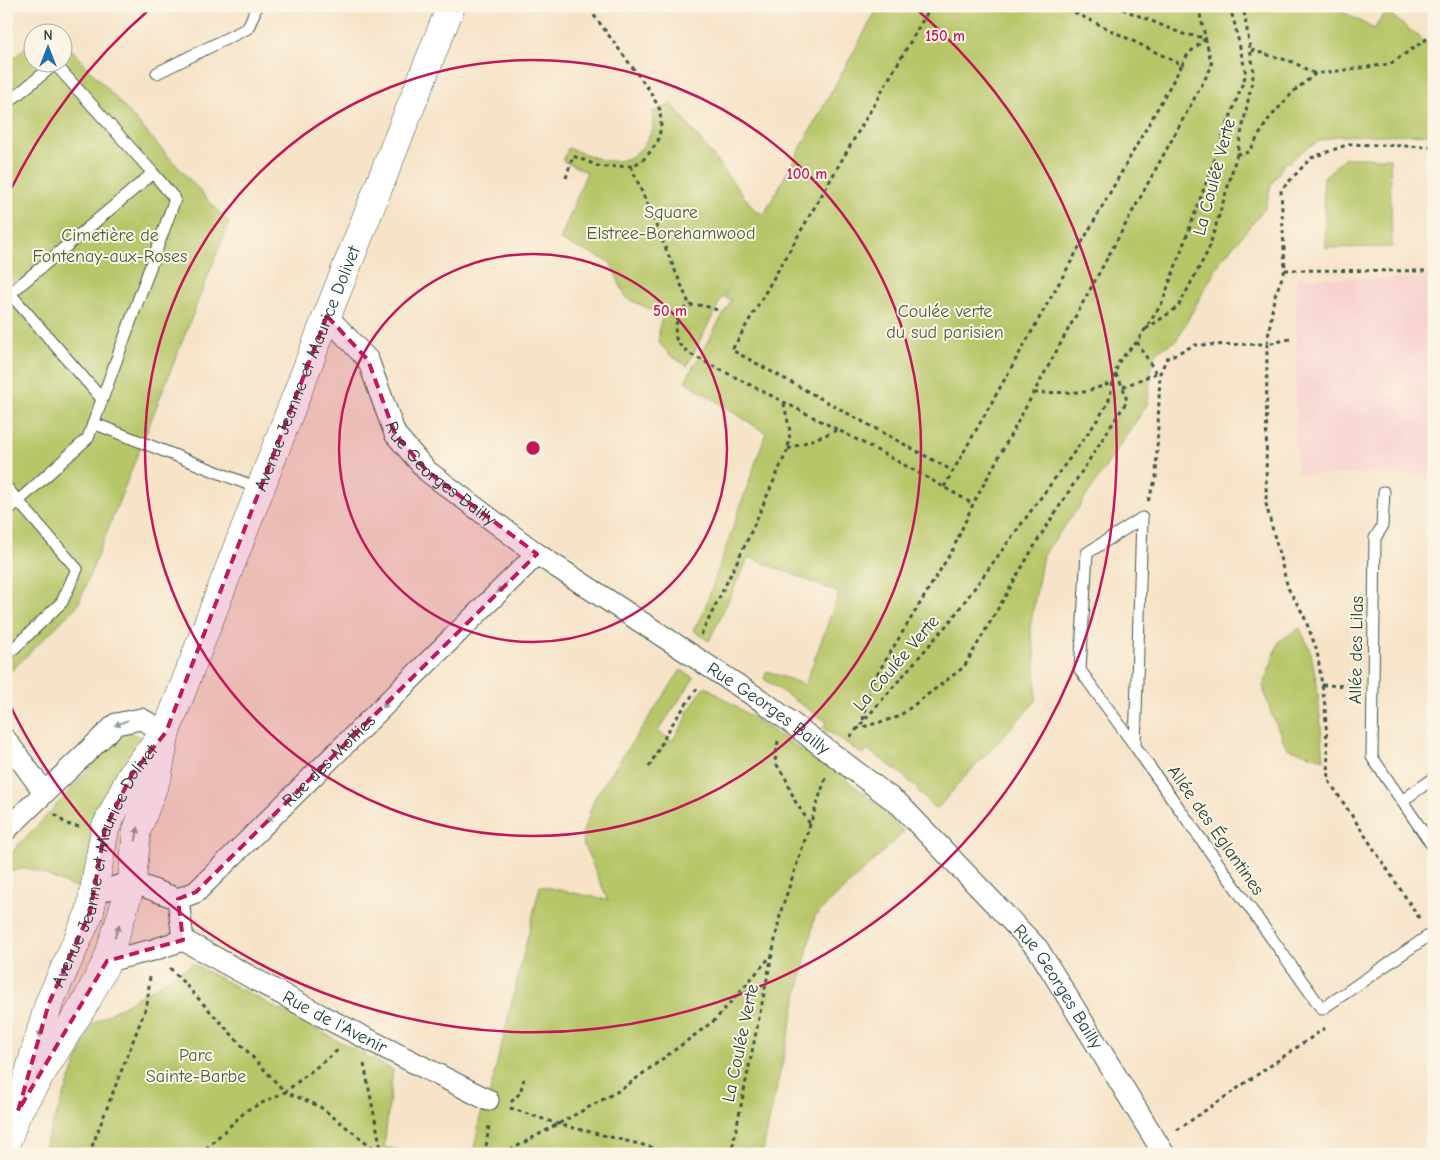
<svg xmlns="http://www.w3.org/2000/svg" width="1440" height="1160" viewBox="0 0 1440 1160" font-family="'Comic Neue',sans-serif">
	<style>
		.built { fill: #f7d0cf }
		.green { fill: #b7c669; stroke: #6b824e }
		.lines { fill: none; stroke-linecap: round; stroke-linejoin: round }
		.lane-casing { stroke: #3f564a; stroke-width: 13 }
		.street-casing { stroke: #3f564a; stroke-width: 23 }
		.secondary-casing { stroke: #3f564a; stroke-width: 29 }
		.path { stroke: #3f564a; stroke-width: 3; stroke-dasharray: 4 4; stroke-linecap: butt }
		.lane { stroke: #fff; stroke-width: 11 }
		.street { stroke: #fff; stroke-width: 21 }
		.secondary { stroke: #fff; stroke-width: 28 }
		.oneway { fill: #8f9e9a }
		.marked { fill: #c2185b; fill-opacity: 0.2; stroke: #c2185b; stroke-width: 4; stroke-dasharray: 10 6; stroke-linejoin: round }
		.ring { fill: none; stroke: #c2185b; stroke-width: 2.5 }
		.labels { text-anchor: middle; stroke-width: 4; stroke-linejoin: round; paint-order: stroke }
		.street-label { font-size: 18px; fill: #1f3d34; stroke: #fcf5e5 }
		.park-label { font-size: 18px; fill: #455f41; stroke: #fcf5e5 }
		.centre { fill: #c2185b; stroke: #fcf5e5; stroke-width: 2.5 }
		.ring-label { font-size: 15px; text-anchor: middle; font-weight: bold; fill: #c2185b; stroke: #fcf5e5; stroke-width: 4; stroke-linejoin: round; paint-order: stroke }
	</style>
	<rect width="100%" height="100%" fill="#fcf5e5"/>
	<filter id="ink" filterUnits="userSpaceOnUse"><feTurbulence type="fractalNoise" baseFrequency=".02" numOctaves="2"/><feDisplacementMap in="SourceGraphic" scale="10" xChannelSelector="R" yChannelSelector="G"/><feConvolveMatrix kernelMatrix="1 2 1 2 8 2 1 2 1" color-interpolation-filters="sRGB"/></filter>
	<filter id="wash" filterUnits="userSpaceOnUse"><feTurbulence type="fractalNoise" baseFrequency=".0096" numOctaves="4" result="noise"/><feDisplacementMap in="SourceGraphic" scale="20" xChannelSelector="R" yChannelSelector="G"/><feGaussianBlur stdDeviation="1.12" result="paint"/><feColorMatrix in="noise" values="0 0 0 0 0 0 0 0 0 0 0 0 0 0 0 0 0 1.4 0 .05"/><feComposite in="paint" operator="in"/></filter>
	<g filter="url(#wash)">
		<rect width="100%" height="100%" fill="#f6e3c8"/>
		<path class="built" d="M 1296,278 L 1434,278 L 1434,474 L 1296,474 Z"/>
		<path class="green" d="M 879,6 L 1311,6 L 1318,10 L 1321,6 L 1333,6 L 1374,29 L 1386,11 L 1434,49 L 1434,134 L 1337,136 C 1317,140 1302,149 1289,163 L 1286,161 L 1271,185 L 1265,209 L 1221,260 L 1176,341 L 1161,349 L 1154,355 L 1151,367 L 1148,403 L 1079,507 L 1043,555 L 1030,628 L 1035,654 L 1036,701 L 963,779 L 936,810 L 917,790 L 918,789 L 898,771 L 868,750 L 864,755 L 823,728 L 827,722 L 764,679 L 767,671 L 805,685 L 839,593 L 749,557 L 709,641 L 693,630 L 702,616 L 766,433 L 685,381 L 732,299 L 730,300 L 724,297 L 730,287 L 728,286 L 687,366 L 670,355 L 659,343 L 659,328 L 663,315 L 626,298 L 610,262 L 560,240 L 587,172 L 563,161 L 568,148 L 604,161 L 619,161 L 631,157 L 643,147 L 653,129 L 653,112 L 672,104 L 757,213 L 760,212 L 763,216 Z
			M 32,40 L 32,62 L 62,62 L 63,40 L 229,223 L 78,605 L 6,676 L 6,61 L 9,63 Z
			M 1344,158 L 1390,158 L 1392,247 L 1326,248 L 1323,179 Z
			M 1300,628 L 1311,653 L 1317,685 L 1324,759 L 1287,748 L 1271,713 L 1263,687 L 1279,641 Z
			M 681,670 L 694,678 L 658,731 L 672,741 L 688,716 L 686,714 L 705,686 L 806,753 L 810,747 L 850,775 L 846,780 L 872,799 L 904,832 L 815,916 L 762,1154 L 473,1154 L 480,1117 L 488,1100 L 540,886 L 608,900 L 583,843 L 582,835 L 595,797 Z
			M 128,732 L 140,737 L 142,744 L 86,888 L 70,886 L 40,872 L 27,868 L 6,872 L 6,858 L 43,820 L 112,743 Z
			M 193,964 L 393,1070 L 384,1147 L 417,1154 L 41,1154 L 92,1024 Z"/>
	</g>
	<g filter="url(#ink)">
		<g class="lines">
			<g class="lane-casing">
				<path id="lane" d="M 157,73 L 248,28 L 257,6
					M 6,104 L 55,64 L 153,173 L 6,297
					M 6,289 L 102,399
					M 93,423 L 260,489
					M 6,487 L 77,569 L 62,602 L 6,656
					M 1384,492 L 1382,527 L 1375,538 L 1372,757 L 1434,848
					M 6,512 L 88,438 L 175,199 L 153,173
					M 1142,518 L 1135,746 L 1146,762 L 1322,1009 L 1434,932
					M 1135,746 L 1080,670 L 1087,553 L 1142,518
					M 1402,801 L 1434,778"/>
			</g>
			<g class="street-casing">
				<g id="street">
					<path id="s1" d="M 327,316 L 368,360 L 395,434 L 427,471 L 537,554 L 765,703 L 900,805 L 1038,949 L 1164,1154"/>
					<path d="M 6,740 L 44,792"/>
					<path d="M 6,830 L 116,724 L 141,719 L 166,732"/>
					<path id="s2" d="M 95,893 L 132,882 L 178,899 L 196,892 L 537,554"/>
					<path id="s3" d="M 178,899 L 183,940 L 322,1016 L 488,1100"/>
					<path d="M 107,961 L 153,950 L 183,940"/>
				</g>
			</g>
			<g class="secondary-casing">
				<g id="secondary">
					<path id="s4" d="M 18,1111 L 87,1000 L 107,961 L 132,882 L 137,830 L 158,774 L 166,732 L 327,316 L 451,6"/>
					<path id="s5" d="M 6,1143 L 18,1111 L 49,1003 L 90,912 L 105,829 L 132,774 L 163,735"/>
				</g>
			</g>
			<path class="path" d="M 931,6 L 732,350 L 953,471
				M 1115,6 L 1183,34 L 1206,38
				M 1251,50 L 1293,62 L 1315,74
				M 1182,65 L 1188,54 L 1206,38
				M 1237,154 L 1249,152 L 1268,120 L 1293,92 L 1315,74 L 1390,64 L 1434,34
				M 631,166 L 690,306
				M 566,178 L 573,156 L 601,167 L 631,166 L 642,161 L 651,151 L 658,141 L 661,127 L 660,110 L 650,91 L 587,6
				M 1285,270 L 1434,271
				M 717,310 C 709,307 698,303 689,306 C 679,310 673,328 676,338 C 678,346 686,350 692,355 C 786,404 882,450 973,504
				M 1146,329 L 1178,307 L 1208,251 L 1228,186 L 1237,154 L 1254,72 L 1243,6
				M 1290,339 L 1267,344 L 1274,298 L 1285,270 L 1281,190 L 1311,158 L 1349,144 L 1434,147
				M 1137,342 L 1156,373 L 1160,373
				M 1123,387 L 1156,373
				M 1034,393 L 1084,392 L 1112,383
				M 788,449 L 838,430
				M 944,487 L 1182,65 L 1061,6
				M 1148,501 L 1156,478 L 1160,373 L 1167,358 L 1195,345 L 1267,344 L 1266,504 L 1288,588 L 1304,616 L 1317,651 L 1325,706 L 1329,781 L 1420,919
				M 701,635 L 746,543 L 788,449 L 790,431 L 784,404
				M 1322,685 L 1354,686
				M 863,720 L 870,686 L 953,549 L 973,504 L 1212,66 L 1198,6
				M 856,729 L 898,717 L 964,667 L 1039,538 L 1127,401 L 1123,387 L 1115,373
				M 850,737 L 951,620 L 1094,425 L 1108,403 L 1118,363 L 1127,352 L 1137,342 L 1162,303 L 1246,74 L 1234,21 L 1229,6
				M 778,741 L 775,762 L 786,779 L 795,801 L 810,824
				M 649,767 L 671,726 L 698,687
				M 55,814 L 66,824 L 80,827
				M 170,968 L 285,1092 L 338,1050
				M 364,1064 L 382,1154
				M 511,1102 L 520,1093 L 524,1079
				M 510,1108 L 558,1124 L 655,1148 L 670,1154
				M 1177,1130 L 1325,1028
				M 89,1154 L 147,1005 L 150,976
				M 200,1154 L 247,1110 L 285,1092 L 319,1106 L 381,1154
				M 485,1154 L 489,1125 L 491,1123
				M 503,1154 L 622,1089 L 715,1020 L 771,956
				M 731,1154 L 781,911 L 826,777"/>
			<use href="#lane" class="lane"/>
			<use href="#street" class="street"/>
			<use href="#secondary" class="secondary"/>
		</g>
		<defs><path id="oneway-solid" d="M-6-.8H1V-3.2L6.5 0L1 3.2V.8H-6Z" transform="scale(1.25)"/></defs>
		<g class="oneway">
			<use href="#oneway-solid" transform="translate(502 588) rotate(135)"/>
			<use href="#oneway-solid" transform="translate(387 703) rotate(135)"/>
			<use href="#oneway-solid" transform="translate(121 723) rotate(158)"/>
			<use href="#oneway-solid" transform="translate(272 817) rotate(135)"/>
			<use href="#oneway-solid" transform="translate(137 834) rotate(-80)"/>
			<use href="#oneway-solid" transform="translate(117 931) rotate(-71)"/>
			<use href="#oneway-solid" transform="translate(41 1031) rotate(106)"/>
		</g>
	</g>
	<path class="marked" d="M 327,316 L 368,360 L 395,434 L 427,471 L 537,554 L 196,892 L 178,899 L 183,940 L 107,961 L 18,1111 L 49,1003 L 90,912 L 105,829 L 132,774 L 166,732 Z"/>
	<g class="ring">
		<circle cx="533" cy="448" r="194"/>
		<circle cx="533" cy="448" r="388"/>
		<path d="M7 197A583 583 0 0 1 151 8M915 8A583 583 0 1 1 7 699"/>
	</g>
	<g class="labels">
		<g class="street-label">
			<text transform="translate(1214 177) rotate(-75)" y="6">La Coulée Verte</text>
			<text dy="6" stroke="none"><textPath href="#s4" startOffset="802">Avenue Jeanne et Maurice Dolivet</textPath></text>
			<text dy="6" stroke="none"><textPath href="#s1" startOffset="199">Rue Georges Bailly</textPath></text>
			<text transform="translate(1356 650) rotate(-89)" y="6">Allée des Lilas</text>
			<text transform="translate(896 663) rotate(-49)" y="6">La Coulée Verte</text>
			<text dy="6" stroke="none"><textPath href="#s1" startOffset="604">Rue Georges Bailly</textPath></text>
			<text dy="6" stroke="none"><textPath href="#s2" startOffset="294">Rue des Motties</textPath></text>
			<text transform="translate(1216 830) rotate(55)" y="6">Allée des Églantines</text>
			<text dy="6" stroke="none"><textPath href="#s5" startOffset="296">Avenue Jeanne et Maurice Dolivet</textPath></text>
			<text dy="6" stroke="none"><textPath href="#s1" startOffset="1009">Rue Georges Bailly</textPath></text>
			<text dy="6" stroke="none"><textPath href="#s3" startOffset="214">Rue de l'Avenir</textPath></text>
			<text transform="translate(740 1043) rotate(-78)" y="6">La Coulée Verte</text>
		</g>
		<g class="park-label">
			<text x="671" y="218">Square<tspan x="671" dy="21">Elstree-Borehamwood</tspan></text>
			<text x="110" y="241">Cimetière de<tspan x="110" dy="21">Fontenay-aux-Roses</tspan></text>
			<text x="945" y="317">Coulée verte<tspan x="945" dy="21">du sud parisien</tspan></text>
			<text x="196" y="1061">Parc<tspan x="196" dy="21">Sainte-Barbe</tspan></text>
		</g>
	</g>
	<circle cx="533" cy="448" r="8" class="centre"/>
	<g class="ring-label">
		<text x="945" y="41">150 m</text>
		<text x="807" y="179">100 m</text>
		<text x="670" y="316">50 m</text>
	</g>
	<rect width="1440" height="1160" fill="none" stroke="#fcf5e5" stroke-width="25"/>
	<g transform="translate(48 48)"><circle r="24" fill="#fcf5e5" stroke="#a4ab9e"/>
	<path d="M0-4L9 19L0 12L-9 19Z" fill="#1f6fb2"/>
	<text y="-8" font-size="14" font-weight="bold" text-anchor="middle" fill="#1f3d34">N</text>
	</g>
</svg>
